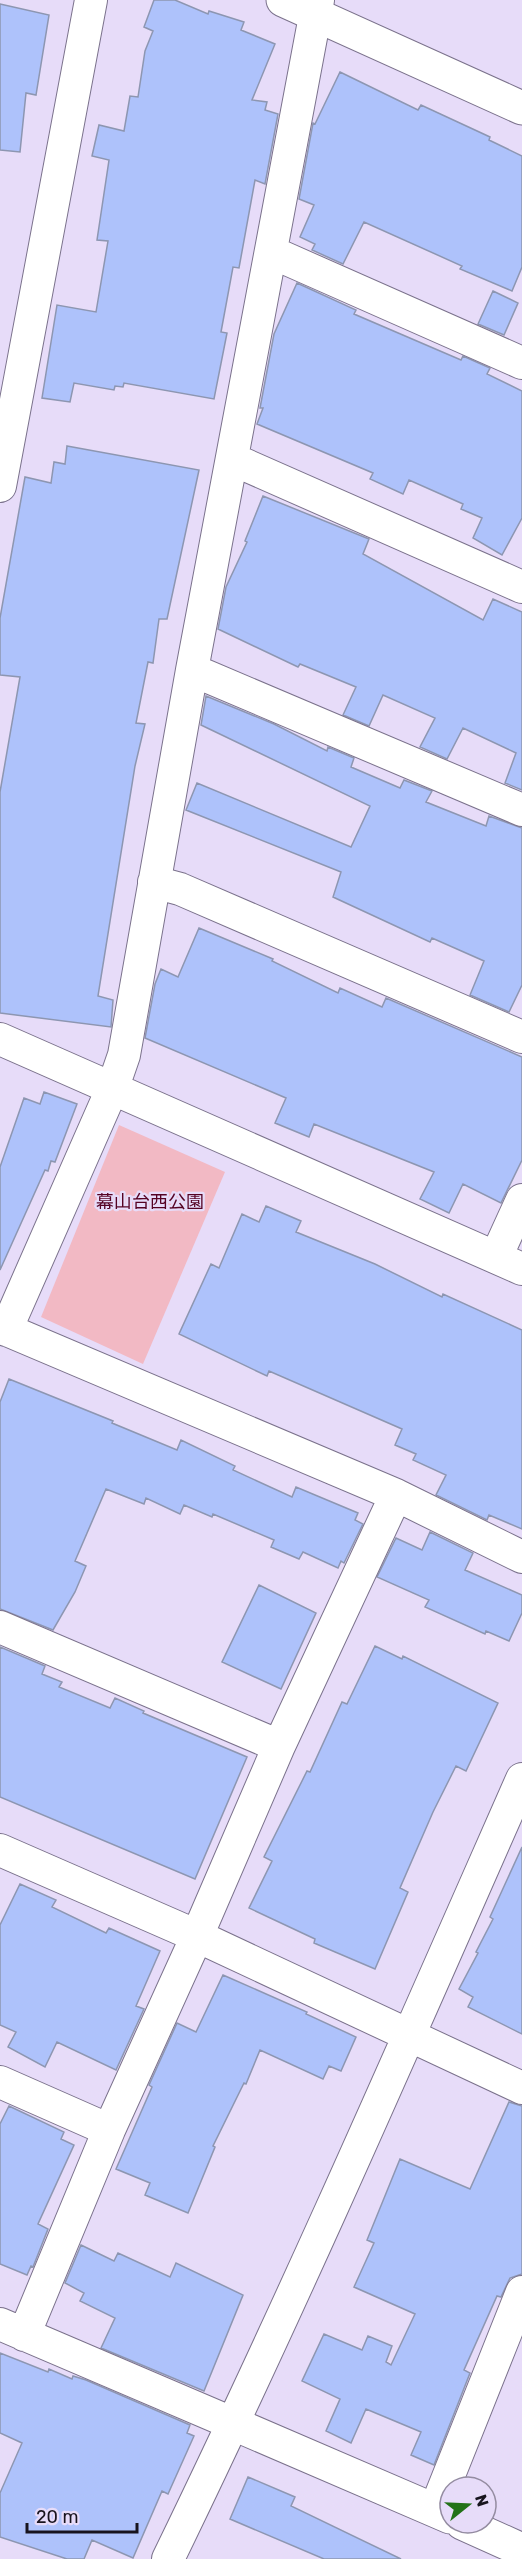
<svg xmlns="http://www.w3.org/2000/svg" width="522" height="2559" viewBox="0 0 522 2559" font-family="Rubik,'Noto Sans JP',sans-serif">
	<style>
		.green { fill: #f2b9c4 }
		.building { fill: #aec2fb; stroke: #8d96b1; stroke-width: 1.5 }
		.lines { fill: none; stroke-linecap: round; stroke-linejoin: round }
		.minor-casing { stroke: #7b728c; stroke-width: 34 }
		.tertiary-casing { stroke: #7b728c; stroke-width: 35 }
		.minor { stroke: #fff; stroke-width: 32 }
		.tertiary { stroke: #fff; stroke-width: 33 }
		.labels { text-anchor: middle; stroke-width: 4.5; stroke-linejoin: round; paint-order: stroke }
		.park-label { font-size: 18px; fill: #550223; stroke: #e7dcf9 }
	</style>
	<rect width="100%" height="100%" fill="#e7dcf9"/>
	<path class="green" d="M 119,1125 L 225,1172 L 143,1364 L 41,1317 Z"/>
	<path class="building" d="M 154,0 L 175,0 L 208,14 L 209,11 L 244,22 L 241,30 L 275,44 L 252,100 L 267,102 L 265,110 L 278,114 L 265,184 L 255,180 L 239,268 L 233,267 L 221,332 L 227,333 L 214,399 L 124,383 L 123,387 L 115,386 L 114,390 L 74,383 L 70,402 L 42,398 L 57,305 L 96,312 L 108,241 L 97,240 L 109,160 L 92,156 L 99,125 L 124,131 L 130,96 L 138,97 L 145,51 L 153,31 L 144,27 Z
		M 0,4 L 49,15 L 36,95 L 26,93 L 20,152 L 0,150 Z
		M 340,72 L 418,110 L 421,105 L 490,137 L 489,140 L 522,156 L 522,267 L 512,291 L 460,269 L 462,266 L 364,222 L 343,264 L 312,250 L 315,244 L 300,237 L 314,205 L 299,199 L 313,123 L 315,124 Z
		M 297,283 L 356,310 L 354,314 L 461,360 L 463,356 L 490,368 L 487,374 L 522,391 L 522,518 L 502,555 L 473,538 L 482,518 L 461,509 L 463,504 L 409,480 L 403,494 L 370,479 L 373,473 L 257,424 L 263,408 L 260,408 L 274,334 Z
		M 493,291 L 518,303 L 504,335 L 478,324 Z
		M 67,446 L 199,470 L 167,619 L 159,619 L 153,663 L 148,662 L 136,723 L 145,724 L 135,766 L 98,996 L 113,1000 L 111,1027 L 0,1013 L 0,792 L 20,677 L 0,675 L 0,618 L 25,477 L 51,483 L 54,462 L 65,464 Z
		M 263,496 L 369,539 L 363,554 L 483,620 L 493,599 L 522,612 L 522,790 L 505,783 L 516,753 L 463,728 L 447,759 L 420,747 L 435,718 L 383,695 L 369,726 L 343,715 L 356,687 L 300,664 L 298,667 L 218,629 L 226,587 L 247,542 L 245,541 Z
		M 206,696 L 274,724 L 327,751 L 328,747 L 354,758 L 351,767 L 400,788 L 404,780 L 432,791 L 426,802 L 486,826 L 489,816 L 522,828 L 522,985 L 509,1012 L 470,995 L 484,961 L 432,938 L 430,942 L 333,897 L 341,872 L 186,810 L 197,783 L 351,847 L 370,806 L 201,725 Z
		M 199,928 L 273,959 L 272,961 L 338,993 L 340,988 L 382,1007 L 386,998 L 522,1057 L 522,1160 L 501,1203 L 463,1184 L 449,1213 L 420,1199 L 434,1172 L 314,1124 L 309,1137 L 275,1123 L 286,1098 L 145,1038 L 155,984 L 161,969 L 178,977 Z
		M 44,1092 L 77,1104 L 55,1162 L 51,1161 L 48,1171 L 45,1170 L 0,1270 L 0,1167 L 24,1098 L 40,1104 Z
		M 266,1206 L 301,1221 L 296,1232 L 375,1264 L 442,1297 L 443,1294 L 522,1330 L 522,1529 L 489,1515 L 487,1520 L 436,1495 L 446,1475 L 413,1460 L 416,1454 L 395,1445 L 402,1429 L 269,1371 L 267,1376 L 179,1334 L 211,1264 L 219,1268 L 242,1214 L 259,1222 Z
		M 9,1379 L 113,1421 L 112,1423 L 177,1450 L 181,1440 L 235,1466 L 233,1470 L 292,1497 L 296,1487 L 358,1513 L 355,1520 L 363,1524 L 344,1563 L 341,1561 L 338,1568 L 303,1552 L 299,1559 L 271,1547 L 274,1540 L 213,1514 L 212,1517 L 184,1505 L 180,1514 L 146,1498 L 144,1504 L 106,1489 L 75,1561 L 86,1566 L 75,1592 L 53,1630 L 0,1609 L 0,1402 Z
		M 430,1532 L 473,1553 L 465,1570 L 522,1595 L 522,1613 L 509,1641 L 486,1631 L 485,1634 L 425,1607 L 429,1600 L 377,1577 L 396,1538 L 422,1550 Z
		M 259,1585 L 316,1613 L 281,1689 L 222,1662 Z
		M 375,1646 L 402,1659 L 403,1656 L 498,1703 L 466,1771 L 456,1766 L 433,1812 L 400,1888 L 408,1892 L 375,1969 L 314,1943 L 315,1939 L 249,1908 L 272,1861 L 264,1857 L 307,1771 L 310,1772 L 342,1702 L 347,1704 Z
		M 0,1647 L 45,1666 L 42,1674 L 62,1682 L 59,1687 L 110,1708 L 115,1698 L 144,1711 L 143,1713 L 247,1757 L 195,1879 L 0,1797 Z
		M 522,1847 L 522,2034 L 468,2007 L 473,1997 L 459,1989 L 478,1953 L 476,1952 L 493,1919 L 490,1917 Z
		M 20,1884 L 56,1900 L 52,1907 L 106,1933 L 109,1928 L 160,1951 L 136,2006 L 144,2009 L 116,2070 L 57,2042 L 45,2067 L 8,2047 L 16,2032 L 0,2025 L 0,1925 Z
		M 223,1975 L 307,2012 L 306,2014 L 356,2037 L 341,2071 L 329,2066 L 323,2079 L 260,2050 L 246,2084 L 244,2083 L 213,2146 L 215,2147 L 188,2213 L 145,2195 L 150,2183 L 116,2169 L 152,2087 L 149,2085 L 177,2023 L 196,2032 Z
		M 509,2102 L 522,2106 L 522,2274 L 510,2278 L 501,2297 L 497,2296 L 464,2370 L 470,2373 L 434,2465 L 411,2455 L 421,2432 L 366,2409 L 351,2443 L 326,2431 L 340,2399 L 302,2381 L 324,2334 L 362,2350 L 368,2336 L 392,2346 L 386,2362 L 391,2365 L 415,2314 L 354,2287 L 374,2243 L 367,2240 L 400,2159 L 470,2189 Z
		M 9,2106 L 64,2132 L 61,2139 L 74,2145 L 38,2224 L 48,2229 L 33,2267 L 31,2266 L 27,2275 L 0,2264 L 0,2124 Z
		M 81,2245 L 114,2261 L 118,2253 L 170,2277 L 176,2263 L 243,2295 L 204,2391 L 101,2348 L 115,2318 L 80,2301 L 84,2293 L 65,2283 Z
		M 0,2353 L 48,2372 L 49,2369 L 72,2379 L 73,2376 L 86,2380 L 190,2425 L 187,2433 L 194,2436 L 168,2494 L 162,2491 L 133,2558 L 92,2540 L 84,2559 L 67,2559 L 0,2537 L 0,2493 L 22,2443 L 0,2433 Z
		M 248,2477 L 295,2497 L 291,2506 L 401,2559 L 324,2559 L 230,2519 Z"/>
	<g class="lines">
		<g class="minor-casing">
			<path id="minor" d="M 271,252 L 522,363
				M 232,459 L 522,587
				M 0,486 L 91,0
				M 192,670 L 522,810
				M 154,882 L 180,889 L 522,1037
				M 0,1039 L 522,1269
				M 496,1257 L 522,1200
				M 0,1327 L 396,1495 L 522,1557
				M 6,1330 L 113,1087 L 124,1055 L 192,670 L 318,0
				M 0,1627 L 279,1746
				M 0,1850 L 197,1936 L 522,2088
				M 0,2082 L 109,2130
				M 0,2324 L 234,2424
				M 24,2335 L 109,2130 L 197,1936 L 279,1746 L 396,1495
				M 435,2510 L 522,2292
				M 168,2559 C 293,2302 407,2040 522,1779"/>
		</g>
		<g class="tertiary-casing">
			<path id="tertiary" d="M 283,0 L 522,108
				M 234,2424 L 450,2517
				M 462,2523 L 522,2550"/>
		</g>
		<use href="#minor" class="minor"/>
		<use href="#tertiary" class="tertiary"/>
	</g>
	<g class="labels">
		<g class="park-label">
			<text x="150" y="1208">幕山台西公園</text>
		</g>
	</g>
	<g transform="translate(468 2505) rotate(72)"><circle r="28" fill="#e7dcf9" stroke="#948ca1" stroke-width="1.5"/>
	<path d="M0-4.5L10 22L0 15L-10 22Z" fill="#237218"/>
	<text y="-9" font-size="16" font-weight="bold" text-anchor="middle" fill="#18141e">N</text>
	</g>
	<path d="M27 2523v9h110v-9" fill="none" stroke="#18141e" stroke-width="3"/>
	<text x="36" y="2523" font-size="18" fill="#18141e" stroke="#e7dcf9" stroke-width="4.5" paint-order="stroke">20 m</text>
</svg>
